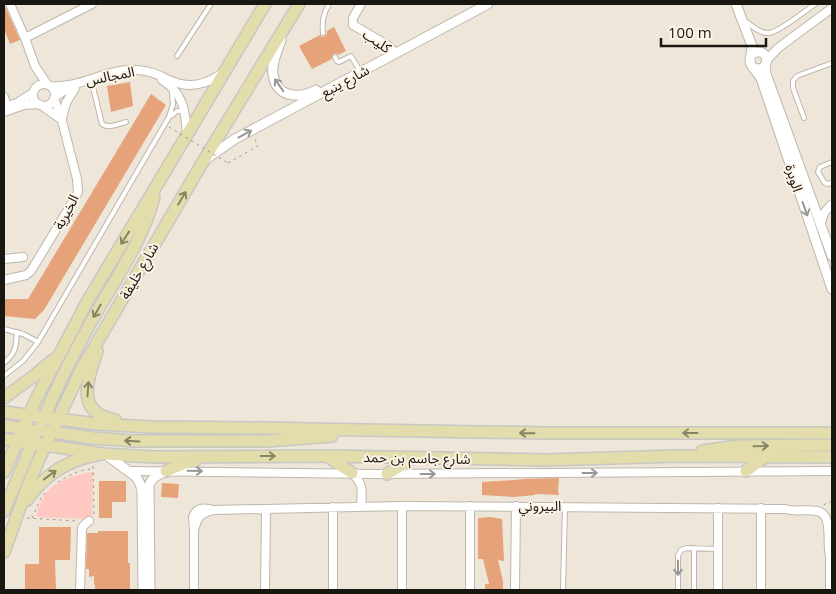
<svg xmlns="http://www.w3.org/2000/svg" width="836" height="594" viewBox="0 0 836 594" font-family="'Open Sans','Noto Sans Arabic',sans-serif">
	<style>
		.green { fill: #ffc8c3 }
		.building { fill: #e6a279 }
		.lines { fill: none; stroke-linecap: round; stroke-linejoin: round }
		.service-casing { stroke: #bfb7ab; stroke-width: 6 }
		.minor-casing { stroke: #bfb7ab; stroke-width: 10 }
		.tertiary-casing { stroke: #bfb7ab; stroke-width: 11 }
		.primary-casing { stroke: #c8c7c6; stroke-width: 14 }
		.path { stroke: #9d978d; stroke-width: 1; stroke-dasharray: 2.5 4; stroke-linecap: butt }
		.service { stroke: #fff; stroke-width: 4 }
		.minor { stroke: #fff; stroke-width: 8 }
		.tertiary { stroke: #fff; stroke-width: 9 }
		.primary { stroke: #e2ddaa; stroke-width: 11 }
		.path-bridge { stroke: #9d978d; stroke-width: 1; stroke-dasharray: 2.5 4; stroke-linecap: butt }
		.oneway { stroke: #989794 }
		.oneway2 { stroke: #888466 }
		.labels { text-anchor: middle; stroke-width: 4; stroke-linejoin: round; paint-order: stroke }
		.street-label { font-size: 14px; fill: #191712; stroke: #fcf3e6 }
	</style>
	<rect width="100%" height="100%" fill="#eee6d9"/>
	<path class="green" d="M 93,472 L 92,519 L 36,517 C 38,510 40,503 43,498 C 53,480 75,475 93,472 Z"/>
	<path class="building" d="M 4,4 L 20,40 L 10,44 L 4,29 Z
		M 334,27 L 346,51 L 338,55 L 336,53 L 333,54 L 332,59 L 312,69 L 299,46 L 320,35 L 322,37 L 325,36 L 327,34 L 327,31 Z
		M 130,82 L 133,106 L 111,112 L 107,86 Z
		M 151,94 L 166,105 L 44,310 L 35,319 L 4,316 L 4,299 L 28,299 Z
		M 559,478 L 558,491 L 559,495 L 535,494 L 535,495 L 514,497 L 482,495 L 482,482 L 514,480 L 524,479 Z
		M 99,481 L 126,481 L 126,502 L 112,502 L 112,518 L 99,518 Z
		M 162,483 L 179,484 L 178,498 L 161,497 Z
		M 490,517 L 502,519 L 504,561 L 498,560 L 503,581 L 503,590 L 485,590 L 485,584 L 489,584 L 483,559 L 478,559 L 478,518 Z
		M 39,527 L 71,527 L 70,560 L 55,560 L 56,590 L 25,590 L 25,564 L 39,564 Z
		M 98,531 L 128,531 L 128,563 L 130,563 L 130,590 L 95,590 L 95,585 L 94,584 L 94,576 L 89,577 L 89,569 L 86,569 L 87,533 L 98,533 Z"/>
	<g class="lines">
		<g class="service-casing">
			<path id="service" d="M 745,21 C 751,25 760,34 769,33 C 779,32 805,11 815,4
				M 323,33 C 322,22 323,14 329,4
				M 177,56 L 211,4
				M 335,57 L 337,61 L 339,62 L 351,56 L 360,71
				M 92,83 L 102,124 C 108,129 119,124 126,122
				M 171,116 L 177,111 L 185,111
				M 804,118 L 793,88 L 793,81 L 797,76 L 832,63
				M 832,162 L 820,167 L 818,172 L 824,182 L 827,184 L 832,183
				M 4,329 L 23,334 L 38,342
				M 4,363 C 16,353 16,347 17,332
				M 4,376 L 23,361 L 38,342 L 169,117 L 173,104 L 172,92
				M 694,548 L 694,590
				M 563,590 L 565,506
				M 678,590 L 678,556 L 681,550 L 687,548 L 718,549"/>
		</g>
		<g class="minor-casing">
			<path id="minor" d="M 10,4 L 25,38 L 35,66 L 47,84
				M 361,4 L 353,18 L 353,25 L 389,46 L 395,53
				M 25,38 L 92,4
				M 767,60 L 778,48 L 832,8
				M 162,80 C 184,94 185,110 187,134
				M33 95a11 11 0 1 1 22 0a11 11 0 1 1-22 0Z
				M 50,86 C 80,89 107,68 137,70 C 155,71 162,78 177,83 C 193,88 208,83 221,74
				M 4,97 L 7,107
				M 55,97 L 64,91 L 73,88
				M 11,105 L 17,103 L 33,93
				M 41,105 L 62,120
				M 4,112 L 24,105 L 38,104
				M 62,118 L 66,103 L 75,88
				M 821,223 L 824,213 L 831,205
				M 4,259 L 23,257
				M 4,280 L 26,275 L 31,271 L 75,198 L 78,192 L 77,179 L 60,113 L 54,99
				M 129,471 L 376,474 L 832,471
				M 352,473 C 364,484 362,492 361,506
				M 402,506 L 402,590
				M 470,506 L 470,590
				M 761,508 L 761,590
				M 194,531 C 197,517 199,514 214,510 L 402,506 L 785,509 C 796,512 806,509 817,511 C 834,514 826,544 830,556
				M 80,590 L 82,528 L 85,524 L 89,521
				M 194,590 L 194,531 L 193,517 C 196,508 202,508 210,509
				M 265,590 L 266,509
				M 333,590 L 333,507
				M 515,590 L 516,506
				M 718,590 L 718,508
				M 830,590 L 830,556 L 831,552"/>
		</g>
		<g class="tertiary-casing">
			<path id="tertiary" d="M 736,4 L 752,46 L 751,55
				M 281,40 C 278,50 271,63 273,74 C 276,98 299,99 316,90
				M 765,65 L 766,74 L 778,107 L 832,256
				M 754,68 C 763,71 768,65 766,56 C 762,51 757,50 751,55 C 747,65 756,70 761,78 L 832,289
				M 206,159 L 235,139 L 488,4
				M 105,454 L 135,476 C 140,481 142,487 142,495 L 143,590
				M 150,590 L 149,485 C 152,477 158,475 166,471"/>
		</g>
		<g class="primary-casing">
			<path id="primary" d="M 97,351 C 88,380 74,412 115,420
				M 4,398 L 35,375 L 53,360
				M 4,412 L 97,424 L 151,427 L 269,428 L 308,429 L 547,433 L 832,433
				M 42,422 C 59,381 80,341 102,303 C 122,269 144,236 154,197
				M 4,426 L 29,429
				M 4,439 L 104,454 L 154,457 L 327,456 L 545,460 L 678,456 L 832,457
				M 18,441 L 29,432 L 40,430 L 93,438 L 134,441 L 268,441 L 332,436
				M 702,451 L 738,446 L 832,445
				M 327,456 L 352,473
				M 166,471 L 188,462 L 195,461
				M 746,471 L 765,457
				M 4,472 L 36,399 L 87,302 L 265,4
				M 387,474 L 413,458
				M 27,500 C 44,475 67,460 97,455
				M 4,511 L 35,436
				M 4,552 L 28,485 L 40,457 L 82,368 L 204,160 L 299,4"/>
		</g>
		<path class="path" d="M 345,4 L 350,7
			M 228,163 L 258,146 L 254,137
			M 93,466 L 94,514
			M 58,482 C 68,476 80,469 93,469
			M 824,505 L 828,502 L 832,502
			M 27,518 L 78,521
			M 32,518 L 41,498 L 47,491"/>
		<use href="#service" class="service"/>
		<use href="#minor" class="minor"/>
		<use href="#tertiary" class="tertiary"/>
		<use href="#primary" class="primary"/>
		<path class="path-bridge" d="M 169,127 L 228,163"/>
	</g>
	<defs><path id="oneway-shaft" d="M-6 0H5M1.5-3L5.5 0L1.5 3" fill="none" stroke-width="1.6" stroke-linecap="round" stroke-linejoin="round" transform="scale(1.25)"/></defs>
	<g class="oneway">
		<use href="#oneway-shaft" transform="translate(279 85) rotate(-125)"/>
		<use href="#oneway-shaft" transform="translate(245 134) rotate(-29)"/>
		<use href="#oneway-shaft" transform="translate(805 209) rotate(71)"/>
		<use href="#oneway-shaft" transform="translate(195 471) rotate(1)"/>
		<use href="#oneway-shaft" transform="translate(590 473)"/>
		<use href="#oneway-shaft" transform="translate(428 474)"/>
		<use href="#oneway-shaft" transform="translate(678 568) rotate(90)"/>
	</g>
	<g class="oneway2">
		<use href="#oneway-shaft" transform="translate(182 198) rotate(-59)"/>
		<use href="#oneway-shaft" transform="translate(125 238) rotate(122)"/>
		<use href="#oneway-shaft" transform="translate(97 311) rotate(120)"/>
		<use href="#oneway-shaft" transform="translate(88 389) rotate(-86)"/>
		<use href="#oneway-shaft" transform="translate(527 433) rotate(-179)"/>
		<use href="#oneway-shaft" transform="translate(690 433) rotate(-180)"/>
		<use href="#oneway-shaft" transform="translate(132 441) rotate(-177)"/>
		<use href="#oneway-shaft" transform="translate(761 446) rotate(-1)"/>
		<use href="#oneway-shaft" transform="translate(268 456)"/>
		<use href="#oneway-shaft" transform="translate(50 475) rotate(-36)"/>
	</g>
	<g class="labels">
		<g class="street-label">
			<text transform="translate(377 41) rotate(34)" y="5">كليب</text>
			<text transform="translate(110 76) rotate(-11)" y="5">المجالس</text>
			<text transform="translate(345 81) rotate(-28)" y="5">شارع ينبع</text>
			<text transform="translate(794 178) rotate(72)" y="5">الوبرة</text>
			<text transform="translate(66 212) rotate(-62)" y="5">الخيرية</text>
			<text transform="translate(139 271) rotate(-60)" y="5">شارع خليفة</text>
			<text transform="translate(417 458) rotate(1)" y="5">شارع جاسم بن حمد</text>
			<text x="540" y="511">البيروني</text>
		</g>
	</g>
	<rect width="836" height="594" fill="none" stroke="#191712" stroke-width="10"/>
	<path d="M661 38v8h105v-8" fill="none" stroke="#191712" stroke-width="2.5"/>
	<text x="668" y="38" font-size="15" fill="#191712" stroke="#fcf3e6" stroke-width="4" paint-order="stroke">100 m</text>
</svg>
